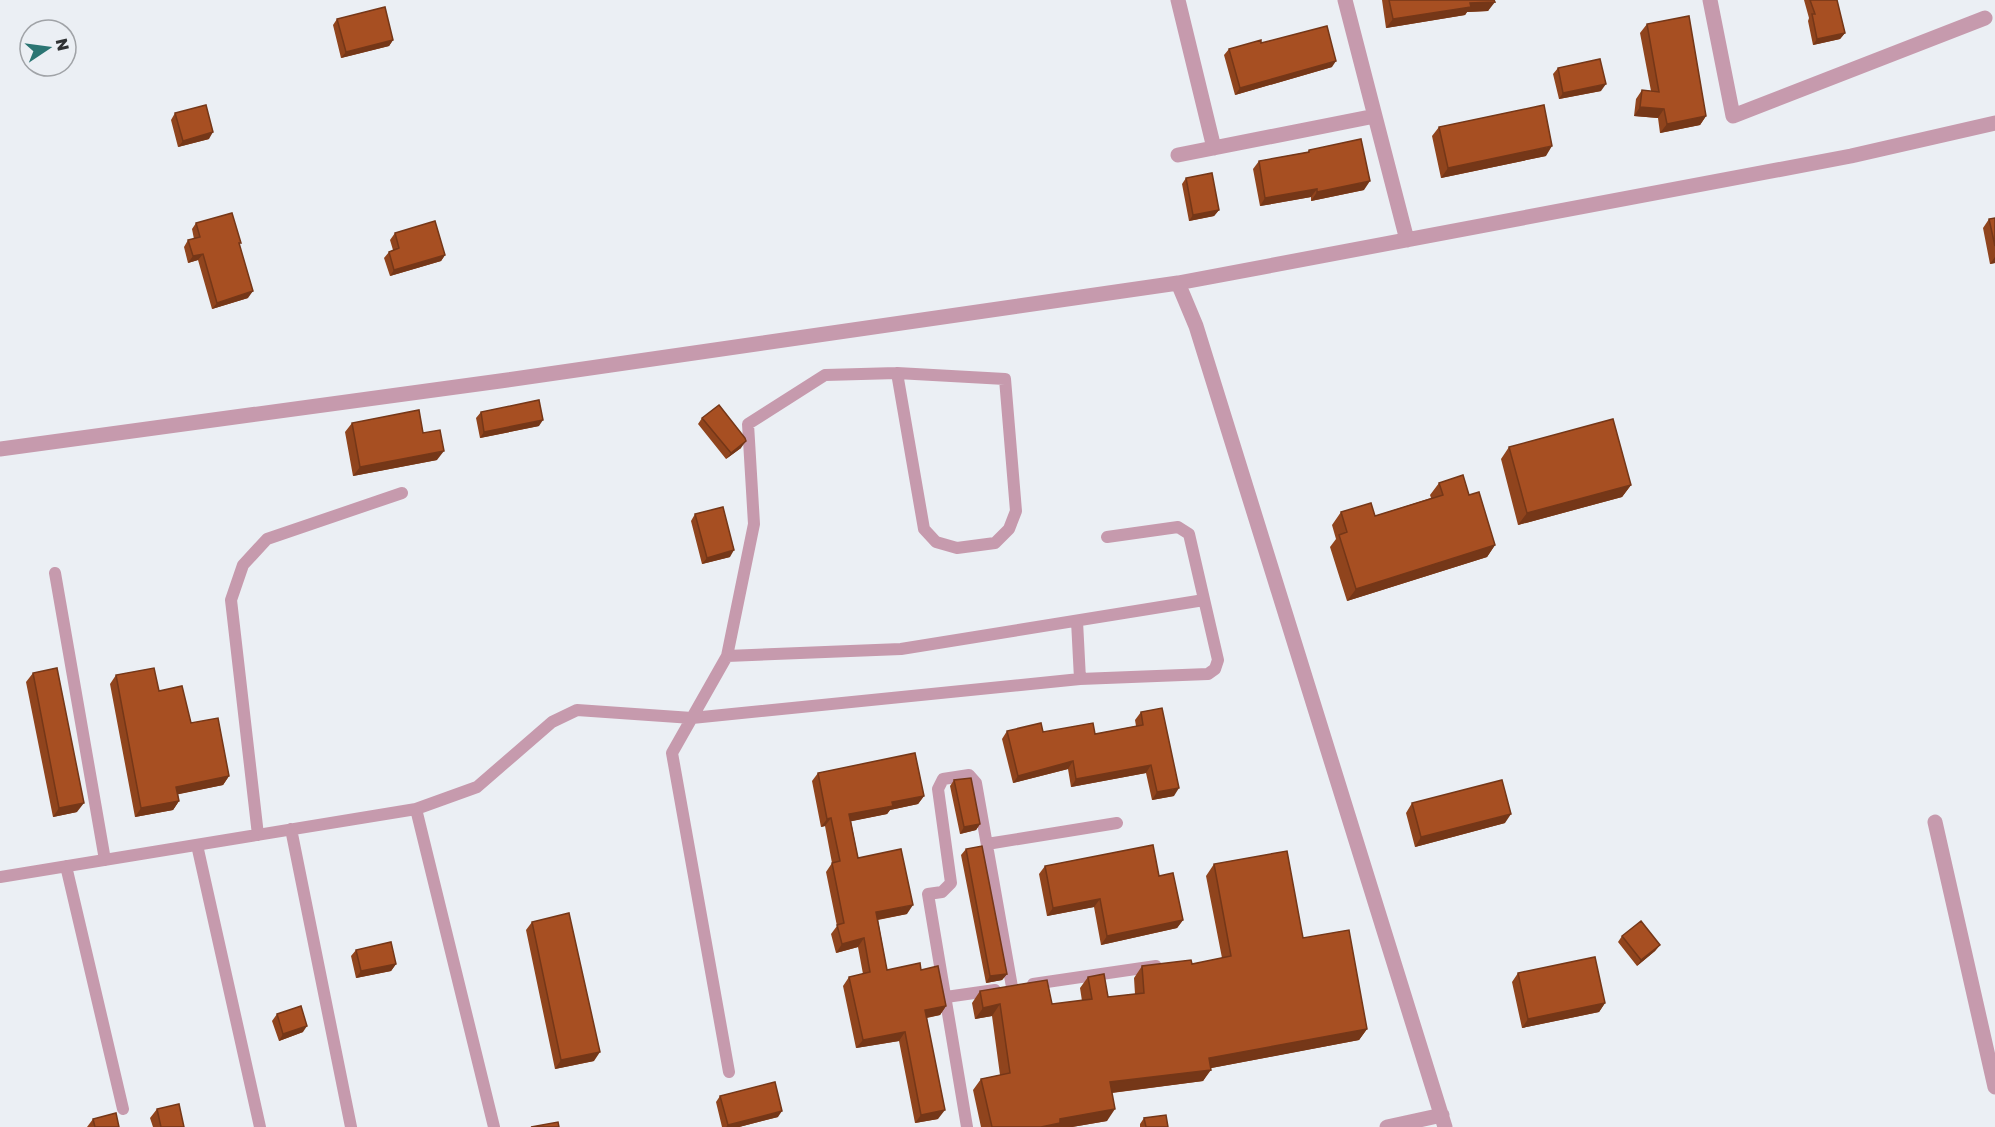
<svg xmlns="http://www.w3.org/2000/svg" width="1995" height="1127" viewBox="0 0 1995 1127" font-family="'Golos Text',sans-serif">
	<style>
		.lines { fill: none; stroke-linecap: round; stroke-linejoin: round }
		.service { stroke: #c69aad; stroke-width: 12 }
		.minor { stroke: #c69aad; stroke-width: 15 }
		.wall { fill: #90441d }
		.shaded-wall { fill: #753718 }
		.building { fill: #a74f22; stroke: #753718; stroke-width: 1.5 }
	</style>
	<rect width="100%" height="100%" fill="#ebeff4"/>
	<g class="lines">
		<path class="service" d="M 55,573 L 105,860
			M 1077,621 L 1080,679
			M 727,656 L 901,649 L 1204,600
			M 416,809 L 494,1127
			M 291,829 L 351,1127
			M 258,835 L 231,600 L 243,565 L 267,539 L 402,493
			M 987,844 L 1117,823
			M 197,845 L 260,1127
			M 66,866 L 123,1109
			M 0,877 L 416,809 L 477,787 L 552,722 L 577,710 L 692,718 L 1080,679 L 1208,674 L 1215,669 L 1218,660 L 1189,534 L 1178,527 L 1107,537
			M 1033,984 L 1156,966
			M 946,997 L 995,990
			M 729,1072 L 672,753 L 727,656 L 754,524 L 748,424 L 825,375 L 897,373 L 1005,379 L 1016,511 L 1009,529 L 995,543 L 957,548 L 936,542 L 924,529 L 897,373
			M 967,1127 L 928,894 L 942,892 L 951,883 L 938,789 L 943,779 L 969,775 L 976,783 L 1012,987"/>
		<path class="minor" d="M 1178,0 L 1214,148
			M 1345,0 L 1407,240
			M 1710,0 L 1733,116 L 1985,18
			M 1178,155 L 1375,116
			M 1178,283 L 1851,156 L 1995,123
			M 0,449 L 500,381 L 1178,283 L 1196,326 L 1445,1127
			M 1935,822 L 1995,1087
			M 1387,1127 L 1442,1115"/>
	</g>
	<path class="wall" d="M 1382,0 L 1494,0 L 1488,11 L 1467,12 L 1465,15 L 1386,28 Z
		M 1804,0 L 1837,0 L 1845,33 L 1840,39 L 1813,45 L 1808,21 L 1809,18 Z
		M 337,19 L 393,40 L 389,46 L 341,58 L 333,25 Z
		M 1647,24 L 1706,116 L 1700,125 L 1660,133 L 1658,118 L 1634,116 L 1636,99 L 1642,90 L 1651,91 L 1640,33 Z
		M 1261,43 L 1332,67 L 1235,95 L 1224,55 L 1229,49 Z
		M 1558,68 L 1601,91 L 1559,99 L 1553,74 Z
		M 175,113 L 209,139 L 178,147 L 171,120 Z
		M 1439,127 L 1546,156 L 1441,178 L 1432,136 Z
		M 1309,150 L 1364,190 L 1311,201 L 1311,197 L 1260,206 L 1253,169 L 1259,161 L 1308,152 Z
		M 1186,178 L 1219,210 L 1214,216 L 1189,221 L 1182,184 Z
		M 1995,218 L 1995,263 L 1990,264 L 1983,228 L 1989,219 Z
		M 196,223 L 239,245 L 248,298 L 212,309 L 198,260 L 188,263 L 184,247 L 188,240 L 194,239 L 192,229 Z
		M 395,233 L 445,255 L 441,261 L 390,276 L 384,258 L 389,252 L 393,250 L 390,240 Z
		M 481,412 L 539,426 L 480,438 L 476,418 Z
		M 702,418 L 741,448 L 726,459 L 698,424 Z
		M 352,423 L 423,433 L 437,460 L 353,476 L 345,432 Z
		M 1509,447 L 1631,485 L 1622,497 L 1518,525 L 1501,459 Z
		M 1439,483 L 1469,495 L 1495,545 L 1487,557 L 1347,601 L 1330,547 L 1336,539 L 1332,525 L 1341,512 L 1375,516 L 1431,498 L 1430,495 Z
		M 695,514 L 730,557 L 702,564 L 691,521 Z
		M 33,673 L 77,812 L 53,817 L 26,682 Z
		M 116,675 L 159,691 L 229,776 L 223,785 L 178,794 L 179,801 L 173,810 L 135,817 L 110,684 Z
		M 1141,712 L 1174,796 L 1152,800 L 1146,773 L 1071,787 L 1068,769 L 1013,783 L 1002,739 L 1007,731 L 1095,734 L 1136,726 L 1135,720 Z
		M 818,773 L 924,796 L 918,804 L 890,810 L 887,814 L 851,821 L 858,858 L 907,914 L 878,920 L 887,970 L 921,970 L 946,1006 L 940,1015 L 927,1018 L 938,1119 L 915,1123 L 899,1041 L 856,1048 L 843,986 L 849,977 L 863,974 L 858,947 L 836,953 L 831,934 L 837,926 L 826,872 L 832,863 L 825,826 L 821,827 L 812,781 Z
		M 954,780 L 980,824 L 976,830 L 960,834 L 950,786 Z
		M 1412,803 L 1505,823 L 1415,847 L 1406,813 Z
		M 966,849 L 1007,974 L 1002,980 L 986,983 L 961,855 Z
		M 1214,864 L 1303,938 L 1367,1029 L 1359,1040 L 1211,1068 L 1203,1081 L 1112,1093 L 1107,1121 L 1072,1127 L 981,1127 L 973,1090 L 981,1079 L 1000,1075 L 992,1016 L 975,1019 L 972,1003 L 980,991 L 1052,1004 L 1082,1001 L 1080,988 L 1088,977 L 1108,997 L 1135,994 L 1134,978 L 1142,966 L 1192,964 L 1222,958 L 1206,876 Z
		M 1045,866 L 1159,876 L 1183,920 L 1177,928 L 1101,945 L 1094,907 L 1047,916 L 1039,874 Z
		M 532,922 L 594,1061 L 555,1069 L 526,930 Z
		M 1622,936 L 1660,945 L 1655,951 L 1637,966 L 1618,942 Z
		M 356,950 L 396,964 L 391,971 L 356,978 L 351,956 Z
		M 1518,973 L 1605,1003 L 1599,1012 L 1522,1028 L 1512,982 Z
		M 277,1014 L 303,1032 L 279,1041 L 272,1021 Z
		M 720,1096 L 778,1117 L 739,1127 L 722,1127 L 716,1102 Z
		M 157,1109 L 184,1127 L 153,1127 L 150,1118 Z
		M 1144,1118 L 1168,1127 L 1140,1127 L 1140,1124 Z
		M 93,1119 L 119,1127 L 87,1127 Z"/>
	<path class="shaded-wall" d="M 1495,2 L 1488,11 L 1467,12 L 1465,15 L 1386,28 L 1393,19 L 1470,3 Z
		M 1845,33 L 1840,39 L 1813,45 L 1817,39 Z
		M 393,40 L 389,46 L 341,58 L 346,52 Z
		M 1336,61 L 1332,67 L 1235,95 L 1240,88 Z
		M 1606,84 L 1601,91 L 1559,99 L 1563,93 Z
		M 1640,107 L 1664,109 L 1658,118 L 1634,116 Z
		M 1706,116 L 1700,125 L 1660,133 L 1667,124 Z
		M 213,132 L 209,139 L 178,147 L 183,141 Z
		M 1552,146 L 1546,156 L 1441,178 L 1448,168 Z
		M 1370,181 L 1364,190 L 1311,201 L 1317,192 Z
		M 1317,189 L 1311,197 L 1260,206 L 1265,198 Z
		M 1219,210 L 1214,216 L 1189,221 L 1193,215 Z
		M 203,254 L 198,260 L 188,263 L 193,256 Z
		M 445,255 L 441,261 L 390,276 L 394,270 Z
		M 1995,257 L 1995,263 L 1990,264 Z
		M 253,291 L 248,298 L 212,309 L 217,303 Z
		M 543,420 L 539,426 L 480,438 L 484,432 Z
		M 746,441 L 741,448 L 726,459 L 731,453 Z
		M 444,451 L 437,460 L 353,476 L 360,467 Z
		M 1631,485 L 1622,497 L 1518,525 L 1527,513 Z
		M 1495,545 L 1487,557 L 1347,601 L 1356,589 Z
		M 734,550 L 730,557 L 702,564 L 707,558 Z
		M 1073,761 L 1068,769 L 1013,783 L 1018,776 Z
		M 1151,765 L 1146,773 L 1071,787 L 1076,779 Z
		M 229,776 L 223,785 L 170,796 L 176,787 Z
		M 1179,788 L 1174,796 L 1152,800 L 1157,792 Z
		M 924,796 L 918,804 L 890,810 L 887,814 L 843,823 L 849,814 L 892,802 Z
		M 179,801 L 173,810 L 135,817 L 141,808 Z
		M 84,803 L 77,812 L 53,817 L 59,808 Z
		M 1511,814 L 1505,823 L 1415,847 L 1421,837 Z
		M 831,818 L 825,826 L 821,827 L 827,819 Z
		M 980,824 L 976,830 L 960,834 L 964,827 Z
		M 1100,899 L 1094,907 L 1047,916 L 1053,908 Z
		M 913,905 L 907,914 L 870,921 L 876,912 Z
		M 1183,920 L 1177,928 L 1101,945 L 1107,936 Z
		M 864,938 L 858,947 L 836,953 L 842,944 Z
		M 1660,945 L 1655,951 L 1637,966 L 1641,960 Z
		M 396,964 L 391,971 L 356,978 L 361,971 Z
		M 1007,974 L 1002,980 L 986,983 L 990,976 Z
		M 1605,1003 L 1599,1012 L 1522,1028 L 1528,1019 Z
		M 1000,1004 L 992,1016 L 975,1019 L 983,1008 Z
		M 946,1006 L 940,1015 L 919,1019 L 925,1010 Z
		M 307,1026 L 303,1032 L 279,1041 L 283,1034 Z
		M 1367,1029 L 1359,1040 L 1201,1070 L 1209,1058 Z
		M 905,1032 L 899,1041 L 856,1048 L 863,1040 Z
		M 600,1052 L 594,1061 L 555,1069 L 561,1060 Z
		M 1211,1070 L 1203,1081 L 1102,1094 L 1110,1082 Z
		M 1115,1109 L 1107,1121 L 1072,1127 L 1041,1127 L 1060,1119 Z
		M 945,1110 L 938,1119 L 915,1123 L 921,1115 Z
		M 782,1111 L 778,1117 L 739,1127 L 726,1127 L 728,1125 Z"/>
	<path class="building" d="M 1389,0 L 1494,0 L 1495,2 L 1470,3 L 1471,7 L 1393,19 Z
		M 1810,0 L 1837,0 L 1845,33 L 1817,39 L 1812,14 L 1815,14 Z
		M 385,7 L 393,40 L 346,52 L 337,19 Z
		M 1689,16 L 1706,116 L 1667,124 L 1664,109 L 1640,107 L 1642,90 L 1659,92 L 1647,24 Z
		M 1327,26 L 1336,61 L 1240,88 L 1229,49 L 1261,40 L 1261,43 Z
		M 1600,59 L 1606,84 L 1563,93 L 1558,68 Z
		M 206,105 L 213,132 L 183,141 L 175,113 Z
		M 1544,105 L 1552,146 L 1448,168 L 1439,127 Z
		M 1361,139 L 1370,181 L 1317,192 L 1317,189 L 1265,198 L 1259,161 L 1309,152 L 1309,150 Z
		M 1212,173 L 1219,210 L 1193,215 L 1186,178 Z
		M 232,213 L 241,243 L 239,243 L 253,291 L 217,303 L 203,254 L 193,256 L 188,240 L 200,237 L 196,223 Z
		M 1995,218 L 1995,246 L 1989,219 Z
		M 435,221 L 445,255 L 394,270 L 389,252 L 399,248 L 395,233 Z
		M 539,400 L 543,420 L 484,432 L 481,412 Z
		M 719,405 L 745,438 L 746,441 L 731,453 L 702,418 Z
		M 419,410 L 423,433 L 440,430 L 444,451 L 360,467 L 352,423 Z
		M 1613,419 L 1631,485 L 1527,513 L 1509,447 Z
		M 1463,475 L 1469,495 L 1479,492 L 1495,545 L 1356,589 L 1339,535 L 1347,532 L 1341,512 L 1371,503 L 1375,516 L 1443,495 L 1439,483 Z
		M 723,507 L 734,550 L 707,558 L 695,514 Z
		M 57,668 L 84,803 L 59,808 L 33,673 Z
		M 154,668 L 159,691 L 182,686 L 191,723 L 218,718 L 229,776 L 176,787 L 179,801 L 141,808 L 116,675 Z
		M 1162,708 L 1179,788 L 1157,792 L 1151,765 L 1076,779 L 1073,761 L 1018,776 L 1007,731 L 1041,723 L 1043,732 L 1093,723 L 1095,734 L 1143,725 L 1141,712 Z
		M 915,753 L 924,796 L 892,802 L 893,806 L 849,814 L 858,858 L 901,849 L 913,905 L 876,912 L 887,970 L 920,963 L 921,970 L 938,966 L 946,1006 L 925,1010 L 945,1110 L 921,1115 L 905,1032 L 863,1040 L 849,977 L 870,972 L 864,938 L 842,944 L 837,925 L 844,923 L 832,863 L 840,861 L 831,818 L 827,819 L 818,773 Z
		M 971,778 L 980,824 L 964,827 L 954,780 Z
		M 1502,780 L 1511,814 L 1421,837 L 1412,803 Z
		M 1153,845 L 1159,876 L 1173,873 L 1183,920 L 1107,936 L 1100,899 L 1053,908 L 1045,866 Z
		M 982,846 L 1007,974 L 990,976 L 966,849 Z
		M 1287,851 L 1303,938 L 1349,930 L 1367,1029 L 1209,1058 L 1211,1070 L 1110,1082 L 1115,1109 L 1060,1119 L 1060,1123 L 1041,1127 L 992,1127 L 981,1079 L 1010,1073 L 1000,1004 L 983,1008 L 980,991 L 1047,980 L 1052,1004 L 1092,999 L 1088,977 L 1104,974 L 1108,997 L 1144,993 L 1142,966 L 1191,960 L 1192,964 L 1231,956 L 1214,864 Z
		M 569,913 L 600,1052 L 561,1060 L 532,922 Z
		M 1641,921 L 1660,945 L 1641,960 L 1622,936 Z
		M 391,942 L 396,964 L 361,971 L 356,950 Z
		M 1595,957 L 1605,1003 L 1528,1019 L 1518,973 Z
		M 301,1006 L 307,1026 L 283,1034 L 277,1014 Z
		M 775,1082 L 782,1111 L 728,1125 L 720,1096 Z
		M 179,1104 L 184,1127 L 161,1127 L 157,1109 Z
		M 116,1113 L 119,1127 L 95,1127 L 93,1119 Z
		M 1166,1115 L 1168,1127 L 1146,1127 L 1144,1118 Z
		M 558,1122 L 559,1127 L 531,1127 Z"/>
	<g transform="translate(48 48) rotate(77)"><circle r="28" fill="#ebeff4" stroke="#a0a3a7" stroke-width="1.5"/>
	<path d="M0-4.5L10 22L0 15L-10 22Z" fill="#2b7573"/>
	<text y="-9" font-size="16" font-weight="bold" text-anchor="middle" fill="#2f3133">N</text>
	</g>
</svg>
